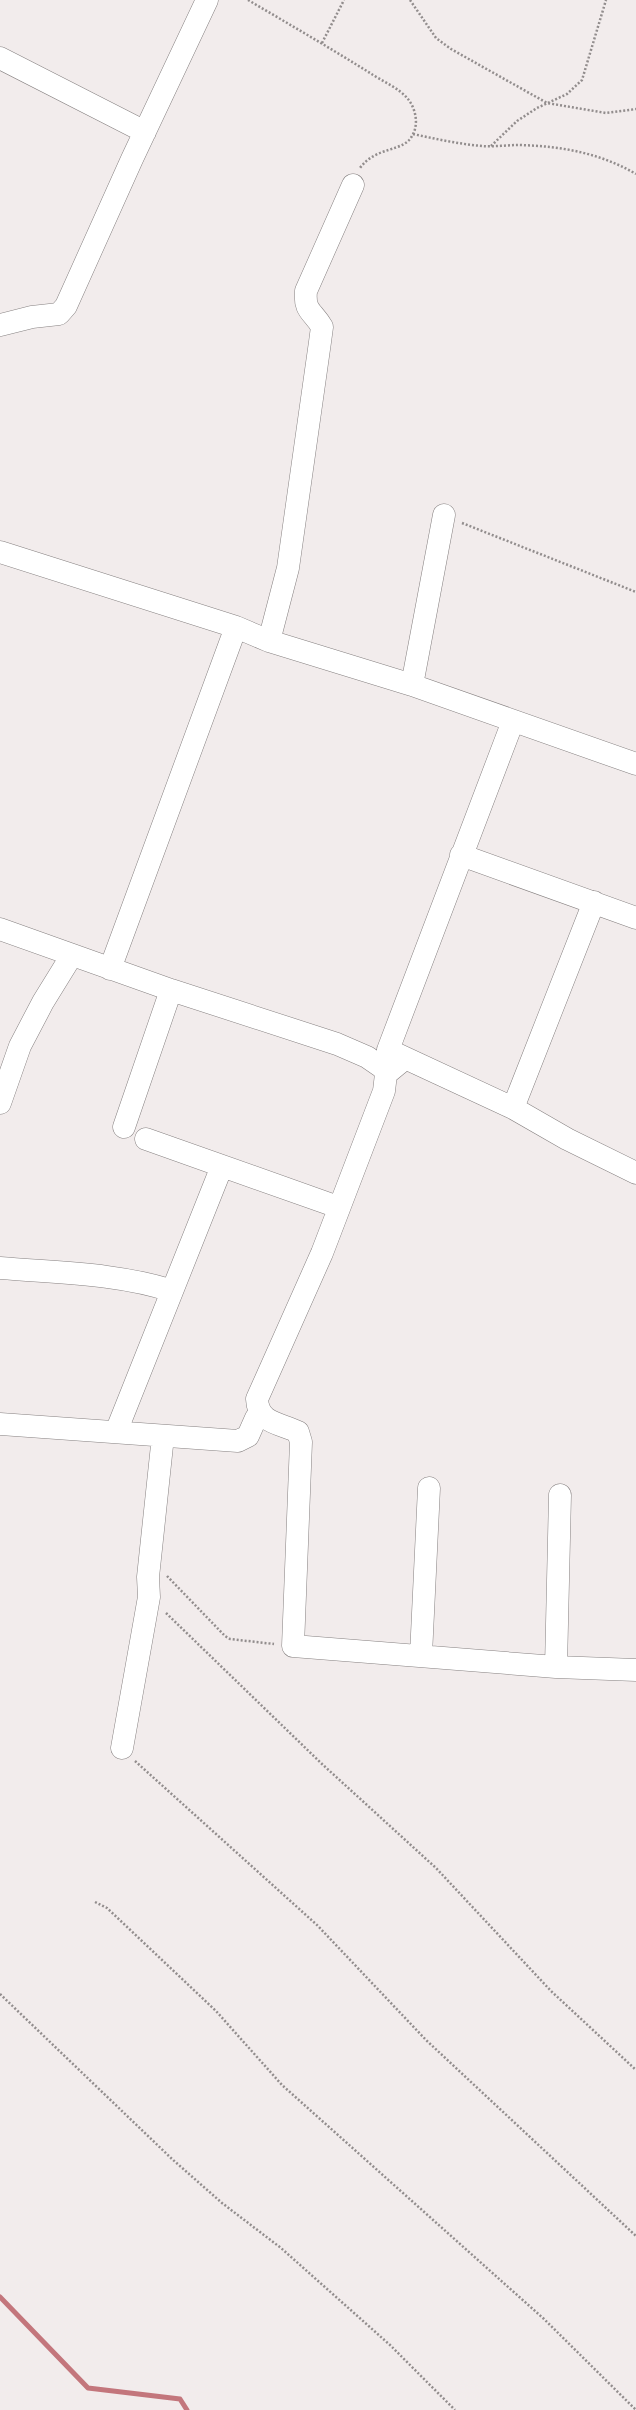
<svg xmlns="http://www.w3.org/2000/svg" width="636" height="2410" viewBox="0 0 636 2410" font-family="Signika,sans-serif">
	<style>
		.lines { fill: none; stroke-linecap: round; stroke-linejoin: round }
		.stream { stroke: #c3767c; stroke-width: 5 }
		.minor-casing { stroke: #868181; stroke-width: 23 }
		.path { stroke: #928d8d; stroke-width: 2.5; stroke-dasharray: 2 2; stroke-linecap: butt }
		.minor { stroke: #fff; stroke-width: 22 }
	</style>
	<rect width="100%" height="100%" fill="#f2ecec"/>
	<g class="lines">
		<path class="stream" d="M 0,2297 L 88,2388 L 180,2399 L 187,2410"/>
		<g class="minor-casing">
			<path id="minor" d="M 0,58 L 145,132
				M 0,325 L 32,317 L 59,314 L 66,306 L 132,159 L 207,0
				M 0,552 L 236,627 L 269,641 L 412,685 L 636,764
				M 269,641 L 288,568 L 320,342 L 322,327 C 313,311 304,312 306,291 L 353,185
				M 412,685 L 444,515
				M 461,855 L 636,918
				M 0,929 L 171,990 L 337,1044 L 367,1057 L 383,1068 L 386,1074 L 384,1091 L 322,1253 L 257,1399 C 258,1424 281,1423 298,1432 L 301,1442 L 293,1646 L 556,1667 L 636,1670
				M 110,969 L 236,627
				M 388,1050 L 513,721
				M 386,1074 L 403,1060 L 388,1050 L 513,1108 L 567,1139 L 636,1173
				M 0,1103 L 20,1046 L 43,1002 L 72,955
				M 513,1108 L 594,902
				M 124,1127 L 171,990
				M 146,1139 L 338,1207
				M 0,1268 C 57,1273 118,1273 172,1291
				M 0,1424 L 238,1441 L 248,1436 L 256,1418 L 261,1414
				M 116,1432 L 222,1166
				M 421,1655 L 429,1488
				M 556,1667 L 560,1495
				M 122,1748 L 149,1597 L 148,1577 L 163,1436"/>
		</g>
		<path class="path" d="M 248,0 C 289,24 330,48 370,73 C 382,81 399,88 408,99 C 416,109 419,125 412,136 C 404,152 376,146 360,168
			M 410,0 L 436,38 L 451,49 L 547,103 L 606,113 L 636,109
			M 322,43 L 344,0
			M 413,134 C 436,139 459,144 482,146 C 494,147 507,145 519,145 C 561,146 600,153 636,174
			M 491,146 L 517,121 L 537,108 L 567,94 L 582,80 L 606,0
			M 462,523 L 636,592
			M 167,1576 L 225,1636 L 230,1639 L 274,1644
			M 166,1613 L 322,1764 L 436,1868 L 551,1991 L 636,2070
			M 135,1761 L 317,1925 L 426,2040 L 636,2236
			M 95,1902 L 107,1908 L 216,2011 L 282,2085 L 544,2319 L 636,2410
			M 0,1994 L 172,2159 L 222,2203 L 281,2248 L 390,2345 L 455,2410"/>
		<use href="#minor" class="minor"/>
	</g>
</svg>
